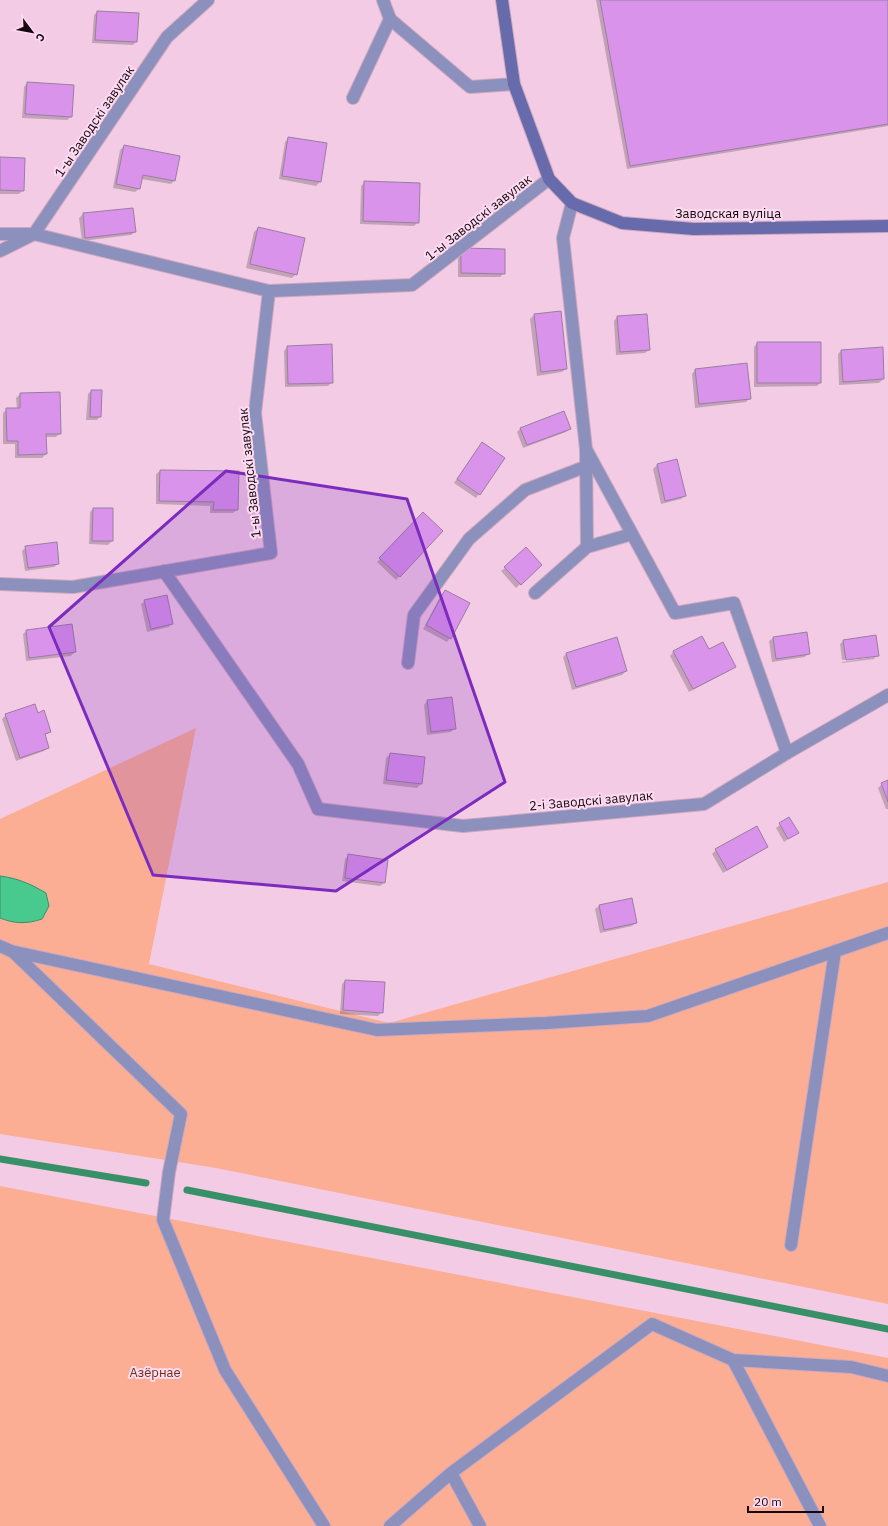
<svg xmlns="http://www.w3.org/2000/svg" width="888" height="1526" viewBox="0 0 888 1526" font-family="'IBM Plex Sans',sans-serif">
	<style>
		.green { fill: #fbae94 }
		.water { fill: #48ca8e; stroke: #389068 }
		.shadow { fill: #0003 }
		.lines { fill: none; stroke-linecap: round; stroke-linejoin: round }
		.stream { stroke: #389068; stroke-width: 7 }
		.building { fill: #da93eb; stroke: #997e9f }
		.lane-casing { stroke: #cca8bf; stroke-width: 14 }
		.street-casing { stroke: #cca8bf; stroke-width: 14 }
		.secondary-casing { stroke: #cca8bf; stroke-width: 14 }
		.lane { stroke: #8b90bc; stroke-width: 12 }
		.street { stroke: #8b90bc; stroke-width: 12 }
		.secondary { stroke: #676bab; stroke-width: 12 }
		.marked { fill: #7b2cbf; fill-opacity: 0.2; stroke: #7b2cbf; stroke-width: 3; stroke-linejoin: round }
		.labels { text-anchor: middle; stroke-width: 4; stroke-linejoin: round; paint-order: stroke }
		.street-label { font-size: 13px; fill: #140710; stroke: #fddbf0 }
		.park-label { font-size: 13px; fill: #732e14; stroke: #fddbf0 }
	</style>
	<rect width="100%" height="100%" fill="#f4cbe5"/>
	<path class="green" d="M 196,728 L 149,964 L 389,1023 L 888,882 L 888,1304 L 216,1168 L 0,1134 L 0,819 Z
		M 0,1186 L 888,1358 L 888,1526 L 0,1526 Z"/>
	<path class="water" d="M 0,876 C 17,878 31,884 46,893 L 49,906 L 42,919 C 27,924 15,924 0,918 Z"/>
	<path class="shadow" d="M 596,0 L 888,0 L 888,126 L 627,169 Z
		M 97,12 L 136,42 L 133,45 L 92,43 L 94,15 Z
		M 27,83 L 71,117 L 67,120 L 22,118 L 24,87 Z
		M 289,138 L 326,144 L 320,182 L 316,186 L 279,179 L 285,142 Z
		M 124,146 L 174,181 L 171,184 L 141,179 L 139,189 L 135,192 L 113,188 L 120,150 Z
		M 0,158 L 23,190 L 19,194 L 0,194 Z
		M 365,182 L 418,222 L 414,226 L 360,224 L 361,186 Z
		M 83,214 L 135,232 L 131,235 L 82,241 L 79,218 Z
		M 258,228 L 296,274 L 292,278 L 246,268 L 254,232 Z
		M 458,253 L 504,273 L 500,277 L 458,277 Z
		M 560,312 L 566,369 L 562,372 L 537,376 L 530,319 L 534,315 Z
		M 617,317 L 649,350 L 645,353 L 616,355 L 614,321 Z
		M 757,343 L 820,383 L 817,386 L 754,387 L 754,347 Z
		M 287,347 L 332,382 L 328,386 L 285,387 L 284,351 Z
		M 841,351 L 883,379 L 879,383 L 839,385 L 838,354 Z
		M 695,370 L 750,398 L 746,402 L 695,408 L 692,374 Z
		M 91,391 L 100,416 L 97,420 L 86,420 L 88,394 Z
		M 20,394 L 60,433 L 56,437 L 45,437 L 46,454 L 42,458 L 15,458 L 15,444 L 3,444 L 3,413 L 7,409 L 17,409 L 16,398 Z
		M 521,428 L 569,428 L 566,432 L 523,448 L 517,432 Z
		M 479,447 L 479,494 L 476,498 L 454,483 Z
		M 676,460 L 685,496 L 681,499 L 661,504 L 653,469 L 657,465 Z
		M 160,471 L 237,510 L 233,513 L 210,513 L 210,506 L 156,504 L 156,474 Z
		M 93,509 L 112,541 L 108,545 L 89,544 L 90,512 Z
		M 423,513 L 441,531 L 396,580 L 377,562 Z
		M 26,547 L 58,564 L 54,567 L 25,571 L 22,551 Z
		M 505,568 L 537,569 L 516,588 L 501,571 Z
		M 445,591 L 450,638 L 447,642 L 423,629 L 441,595 Z
		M 145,601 L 172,623 L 169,627 L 147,632 L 141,604 Z
		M 26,631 L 75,652 L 71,656 L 26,661 L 23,634 Z
		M 806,633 L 809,653 L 805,657 L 772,662 L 769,641 L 773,638 Z
		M 701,637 L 708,651 L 734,667 L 731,670 L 689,692 L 670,656 L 673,652 Z
		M 843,641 L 877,655 L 874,659 L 842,663 L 842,662 L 875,657 L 875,655 L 842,660 L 840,644 Z
		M 567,653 L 626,671 L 622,675 L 572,690 L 563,657 Z
		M 427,701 L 455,728 L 451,732 L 427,735 L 424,705 Z
		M 37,714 L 50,732 L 44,736 L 48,748 L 44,751 L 16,761 L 2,719 L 6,715 Z
		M 390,754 L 421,784 L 417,788 L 383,784 L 386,758 Z
		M 888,781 L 888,809 L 886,809 L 878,788 L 882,784 Z
		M 789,818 L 797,833 L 784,842 L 776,828 Z
		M 767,847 L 763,850 L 723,873 L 712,854 L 716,850 Z
		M 349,855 L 384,883 L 380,886 L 342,881 L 345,859 Z
		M 631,899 L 636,923 L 632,926 L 600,933 L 595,909 L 599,906 Z
		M 345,981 L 382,1012 L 378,1016 L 340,1014 L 342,984 Z"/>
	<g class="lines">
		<path class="stream" d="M 0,1159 L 146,1183
			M 187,1190 L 888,1329"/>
	</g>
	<path class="building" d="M 600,0 L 888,0 L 888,124 L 630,166 Z
		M 97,11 L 139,13 L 137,42 L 95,40 Z
		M 27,82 L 74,85 L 72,117 L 25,114 Z
		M 288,137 L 327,143 L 321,182 L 282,176 Z
		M 124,145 L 180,156 L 175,181 L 143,175 L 140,189 L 116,184 Z
		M 0,157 L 25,158 L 24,191 L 0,190 Z
		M 364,181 L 420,183 L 419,223 L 363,221 Z
		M 133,208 L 136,232 L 85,238 L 83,213 Z
		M 258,227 L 305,238 L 297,275 L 250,264 Z
		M 461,248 L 505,249 L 505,274 L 461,273 Z
		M 561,311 L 567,369 L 541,372 L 534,314 Z
		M 647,314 L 650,350 L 620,352 L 617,316 Z
		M 757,342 L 821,342 L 821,383 L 757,383 Z
		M 332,344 L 333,383 L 288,384 L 287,346 Z
		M 883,347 L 884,379 L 843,382 L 841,350 Z
		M 747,363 L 751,399 L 699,404 L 695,369 Z
		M 91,390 L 102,390 L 101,417 L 90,417 Z
		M 60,392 L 61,434 L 46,434 L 47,454 L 18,455 L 18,441 L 7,441 L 6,408 L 20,408 L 20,393 Z
		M 564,411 L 571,429 L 527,445 L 520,428 Z
		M 482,442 L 505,458 L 480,495 L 457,479 Z
		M 677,459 L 686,496 L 665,501 L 657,464 Z
		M 160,470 L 239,471 L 238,510 L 213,510 L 214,502 L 159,501 Z
		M 93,508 L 113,508 L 113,541 L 92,541 Z
		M 423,512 L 443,531 L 400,577 L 379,558 Z
		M 57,542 L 59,564 L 28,568 L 25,546 Z
		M 526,547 L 542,565 L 521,585 L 504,567 Z
		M 445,590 L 470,603 L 451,639 L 426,625 Z
		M 167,595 L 173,624 L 151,629 L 144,600 Z
		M 72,624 L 76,652 L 29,658 L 26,630 Z
		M 807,632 L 810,654 L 776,659 L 773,637 Z
		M 876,635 L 879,656 L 846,660 L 843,640 Z
		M 702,636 L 709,649 L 723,642 L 736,667 L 693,689 L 673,651 Z
		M 617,637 L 627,671 L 576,687 L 566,653 Z
		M 452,697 L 456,729 L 431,732 L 427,700 Z
		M 35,704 L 38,713 L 44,710 L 51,732 L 45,734 L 49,748 L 20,758 L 5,714 Z
		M 390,753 L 425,757 L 422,784 L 386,780 Z
		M 888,780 L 888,802 L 881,783 Z
		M 789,817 L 799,833 L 788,839 L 779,823 Z
		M 757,826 L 768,847 L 727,870 L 715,849 Z
		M 348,854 L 388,860 L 385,883 L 345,878 Z
		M 632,898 L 637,923 L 604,930 L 599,905 Z
		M 345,980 L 385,982 L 383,1013 L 343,1010 Z"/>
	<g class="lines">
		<g class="lane-casing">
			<path id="lane" d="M 353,98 L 390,19
				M 572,203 L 563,238 L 586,449 L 587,547 L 632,534
				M 0,234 L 34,234 L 269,291 L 412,285 L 549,179
				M 586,449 L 675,613 L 734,603 L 787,753
				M 164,571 L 298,764 L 318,809
				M 0,584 L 73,587 L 271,553 L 255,413 L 269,291
				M 535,593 L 587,547
				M 408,663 L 414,615 L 469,539 L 525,490 L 587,466
				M 0,946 L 11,951 L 377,1030 L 546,1023 L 648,1016 L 888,933
				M 12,951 L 181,1114 L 169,1172 L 163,1220 L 225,1370 L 324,1526
				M 791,1245 L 835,951
				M 451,1473 L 480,1526
				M 390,1526 L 451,1473 L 652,1324 L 733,1360
				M 820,1526 L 733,1360 L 851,1367 L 888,1376"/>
		</g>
		<g class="street-casing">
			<path id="street" d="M 383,0 L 390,19 L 470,87 L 514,84
				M 0,251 L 34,234 L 167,37 L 208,0
				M 318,809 L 463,826 L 704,804 L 787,753 L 888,695"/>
		</g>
		<g class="secondary-casing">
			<path id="secondary" d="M 502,0 L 514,84 L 549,179 L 572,203 L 622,223 L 694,229 L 888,226"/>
		</g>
		<use href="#lane" class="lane"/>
		<use href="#street" class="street"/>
		<use href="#secondary" class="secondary"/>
	</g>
	<path class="marked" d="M 226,471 L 407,499 L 505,782 L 336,891 L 153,875 L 49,627 Z"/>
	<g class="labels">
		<g class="street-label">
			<text transform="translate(94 121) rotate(-56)" y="5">1-ы Заводскі завулак</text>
			<text x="728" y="218">Заводская вуліца</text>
			<text transform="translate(478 217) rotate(-38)" y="5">1-ы Заводскі завулак</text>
			<text transform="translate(249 473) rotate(-96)" y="5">1-ы Заводскі завулак</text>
			<text transform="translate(591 800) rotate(-5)" y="5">2-і Заводскі завулак</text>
		</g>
		<g class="park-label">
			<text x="155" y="1377">Азёрнае</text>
		</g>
	</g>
	<g transform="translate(32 32) rotate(122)" stroke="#fddbf0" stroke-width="3" paint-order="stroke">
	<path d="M0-3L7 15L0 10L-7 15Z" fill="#140710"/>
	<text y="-6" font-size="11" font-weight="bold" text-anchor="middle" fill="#140710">С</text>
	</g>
	<path d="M748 1506v6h75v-6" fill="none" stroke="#140710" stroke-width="2"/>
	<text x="754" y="1506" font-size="12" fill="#140710" stroke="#fddbf0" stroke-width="3" paint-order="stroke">20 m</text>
</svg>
